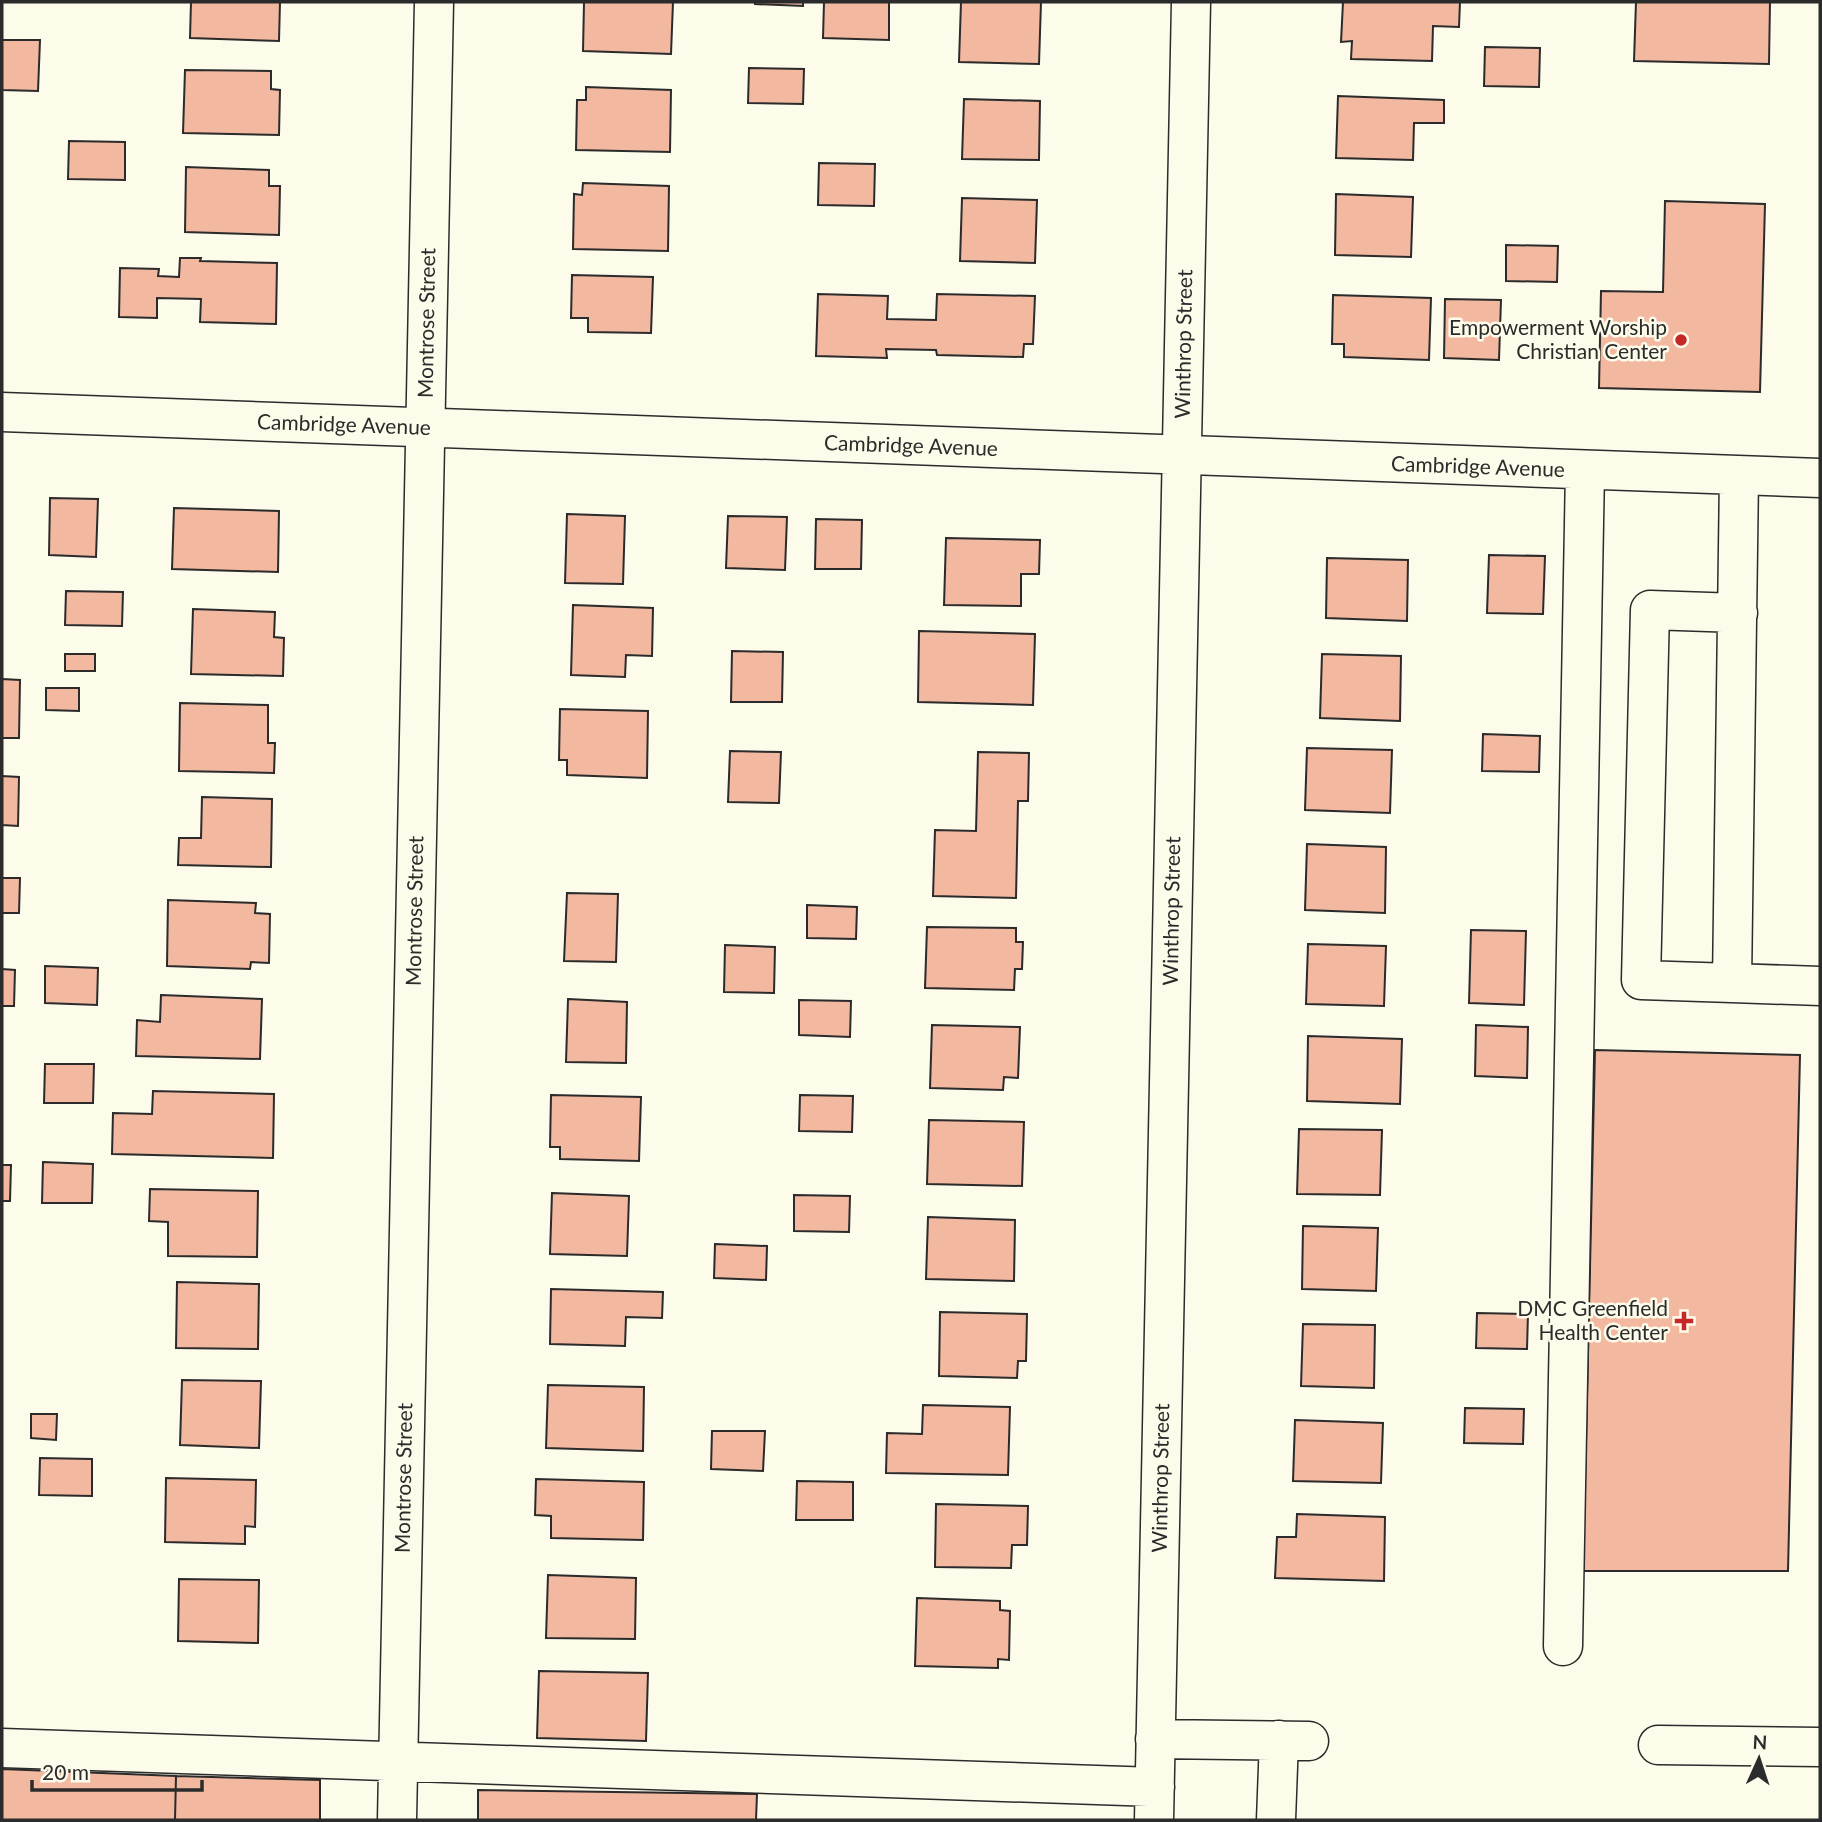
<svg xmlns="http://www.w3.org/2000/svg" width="1822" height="1822" viewBox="0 0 1822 1822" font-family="Lato,sans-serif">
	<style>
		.building { fill: #f2b8a0; stroke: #2b2b2b; stroke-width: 2 }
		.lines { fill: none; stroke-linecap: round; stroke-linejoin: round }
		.minor-casing { stroke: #2b2b2b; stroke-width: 41 }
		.minor { stroke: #fdfbea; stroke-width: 38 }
		.poi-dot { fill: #c62828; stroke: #fdfbea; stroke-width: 2.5 }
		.labels { text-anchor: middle; stroke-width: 5; stroke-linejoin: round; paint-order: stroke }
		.street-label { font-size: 21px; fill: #2b2b2b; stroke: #fdfbea }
		.poi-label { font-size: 21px; fill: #2b2b2b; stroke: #fdfbea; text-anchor: end }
	</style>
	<rect width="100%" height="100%" fill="#fdfbea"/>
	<path class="building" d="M 191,2 L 280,2 L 279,41 L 190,38 Z
		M 584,2 L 673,2 L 671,54 L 583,51 Z
		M 755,2 L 803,2 L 803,6 L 755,4 Z
		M 824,2 L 889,2 L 889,40 L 823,38 Z
		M 961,2 L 1041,2 L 1039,64 L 959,62 Z
		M 1343,2 L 1460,2 L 1459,27 L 1433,26 L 1432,61 L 1351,59 L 1352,41 L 1341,42 Z
		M 1636,2 L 1770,2 L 1769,64 L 1634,61 Z
		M 2,40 L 40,40 L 38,91 L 2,90 Z
		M 1485,47 L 1540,48 L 1539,87 L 1484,86 Z
		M 749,68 L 804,69 L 803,104 L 748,103 Z
		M 185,70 L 271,71 L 271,89 L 280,90 L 279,135 L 183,133 Z
		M 586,87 L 671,90 L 670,152 L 576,150 L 577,100 L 586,100 Z
		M 1338,96 L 1444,100 L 1444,123 L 1414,123 L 1413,160 L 1336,158 Z
		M 964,99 L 1040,101 L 1039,160 L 962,159 Z
		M 69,141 L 125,142 L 125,180 L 68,179 Z
		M 819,163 L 875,164 L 874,206 L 818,205 Z
		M 186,167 L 269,170 L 269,186 L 280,186 L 279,235 L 185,232 Z
		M 583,183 L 669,186 L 668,251 L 573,249 L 574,194 L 582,195 Z
		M 1336,194 L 1413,197 L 1411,257 L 1335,255 Z
		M 962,198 L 1037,200 L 1035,263 L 960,261 Z
		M 1665,201 L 1765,204 L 1760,392 L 1599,388 L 1601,291 L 1663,292 Z
		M 1506,245 L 1558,246 L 1557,282 L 1506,281 Z
		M 180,258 L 201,258 L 200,261 L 277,263 L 276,324 L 200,322 L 201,299 L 157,298 L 157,318 L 119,317 L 120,268 L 159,269 L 158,276 L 179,277 Z
		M 572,275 L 653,277 L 651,333 L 588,332 L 588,318 L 571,318 Z
		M 818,294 L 888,296 L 887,319 L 936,320 L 937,294 L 1035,296 L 1033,344 L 1024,344 L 1023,357 L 937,355 L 936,350 L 886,349 L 887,358 L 816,356 Z
		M 1333,295 L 1431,298 L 1429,360 L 1344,357 L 1344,344 L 1332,344 Z
		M 1445,299 L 1501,300 L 1499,360 L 1444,358 Z
		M 50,498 L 98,499 L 96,557 L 49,555 Z
		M 174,508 L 279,511 L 278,572 L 172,569 Z
		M 567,514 L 625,516 L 623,584 L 565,583 Z
		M 728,516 L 787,517 L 785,570 L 726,568 Z
		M 816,519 L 862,520 L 861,569 L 815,569 Z
		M 946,538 L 1040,540 L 1039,574 L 1021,574 L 1021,606 L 944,605 Z
		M 1489,555 L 1545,556 L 1543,614 L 1487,613 Z
		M 1327,558 L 1408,560 L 1407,621 L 1326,618 Z
		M 66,591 L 123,592 L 122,626 L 65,625 Z
		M 573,605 L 653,608 L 652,656 L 626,655 L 625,677 L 571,675 Z
		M 193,609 L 275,612 L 274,637 L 284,638 L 283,676 L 191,674 Z
		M 919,631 L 1035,634 L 1033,705 L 918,702 Z
		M 732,651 L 783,652 L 782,702 L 731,702 Z
		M 65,654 L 95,654 L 95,671 L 65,671 Z
		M 1322,654 L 1401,656 L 1400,721 L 1320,718 Z
		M 2,679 L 20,680 L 19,738 L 2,738 Z
		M 46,688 L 79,688 L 79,711 L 46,710 Z
		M 180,703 L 268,705 L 268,743 L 275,743 L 274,773 L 179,771 Z
		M 560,709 L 648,711 L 647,778 L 567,775 L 567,760 L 559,760 Z
		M 1483,734 L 1540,736 L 1539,772 L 1482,771 Z
		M 1307,748 L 1392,750 L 1390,813 L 1305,810 Z
		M 730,751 L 781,752 L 779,803 L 728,802 Z
		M 978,752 L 1029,753 L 1028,801 L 1018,801 L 1016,898 L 933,896 L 935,830 L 976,831 Z
		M 2,776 L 19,777 L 18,826 L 2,825 Z
		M 202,797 L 272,799 L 271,867 L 178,865 L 179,838 L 201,838 Z
		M 1307,844 L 1386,847 L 1385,913 L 1305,910 Z
		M 2,878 L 20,878 L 19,913 L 2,913 Z
		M 567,893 L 618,894 L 616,962 L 564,961 Z
		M 168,900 L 256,903 L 255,913 L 270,914 L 269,963 L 251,962 L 250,969 L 167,966 Z
		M 807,905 L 857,907 L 856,939 L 807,938 Z
		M 927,927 L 1016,928 L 1016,942 L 1023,942 L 1022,969 L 1015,969 L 1014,990 L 925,988 Z
		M 1471,930 L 1526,931 L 1524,1005 L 1469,1003 Z
		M 1308,944 L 1386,946 L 1384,1006 L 1306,1004 Z
		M 725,945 L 775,947 L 774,993 L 724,992 Z
		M 45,966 L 98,968 L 97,1005 L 45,1003 Z
		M 2,969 L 15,970 L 14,1006 L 2,1006 Z
		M 161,995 L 262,999 L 260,1059 L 136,1056 L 137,1020 L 160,1022 Z
		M 568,999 L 627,1002 L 626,1063 L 566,1062 Z
		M 799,1000 L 851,1001 L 850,1037 L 799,1035 Z
		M 932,1025 L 1020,1027 L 1018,1078 L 1004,1077 L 1003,1090 L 930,1088 Z
		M 1476,1025 L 1528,1027 L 1527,1078 L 1475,1076 Z
		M 1308,1036 L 1402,1039 L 1400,1104 L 1307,1101 Z
		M 1595,1050 L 1800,1055 L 1788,1571 L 1583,1571 Z
		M 45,1064 L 94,1064 L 93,1103 L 44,1103 Z
		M 153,1091 L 274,1094 L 273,1158 L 112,1154 L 113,1113 L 152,1114 Z
		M 551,1095 L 641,1097 L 639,1161 L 560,1159 L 560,1147 L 550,1147 Z
		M 800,1095 L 853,1096 L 852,1132 L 799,1131 Z
		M 929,1120 L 1024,1122 L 1022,1186 L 927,1184 Z
		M 1299,1129 L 1382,1130 L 1380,1195 L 1297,1194 Z
		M 43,1162 L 93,1164 L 92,1203 L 42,1203 Z
		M 2,1165 L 11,1165 L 10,1201 L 2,1201 Z
		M 150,1189 L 258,1191 L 257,1257 L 168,1256 L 168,1222 L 149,1221 Z
		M 552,1193 L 629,1196 L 627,1256 L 550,1254 Z
		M 794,1195 L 850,1196 L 849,1232 L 794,1231 Z
		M 928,1217 L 1015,1220 L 1014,1281 L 926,1279 Z
		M 1303,1226 L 1378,1228 L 1376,1291 L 1302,1289 Z
		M 715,1244 L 767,1246 L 766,1280 L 714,1278 Z
		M 177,1282 L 259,1284 L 258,1349 L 176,1348 Z
		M 551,1289 L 663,1292 L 662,1318 L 626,1317 L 625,1346 L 550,1344 Z
		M 940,1312 L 1027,1314 L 1026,1361 L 1018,1361 L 1017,1378 L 939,1376 Z
		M 1477,1313 L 1528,1314 L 1527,1349 L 1476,1348 Z
		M 1303,1324 L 1375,1325 L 1374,1388 L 1301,1386 Z
		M 182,1380 L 261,1381 L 259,1448 L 180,1445 Z
		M 548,1385 L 644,1387 L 643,1451 L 546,1448 Z
		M 923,1405 L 1010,1407 L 1008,1475 L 886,1473 L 887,1433 L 922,1434 Z
		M 1465,1408 L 1524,1409 L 1523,1444 L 1464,1443 Z
		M 31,1414 L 57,1414 L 56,1440 L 31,1438 Z
		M 1295,1420 L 1383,1423 L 1381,1483 L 1293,1481 Z
		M 712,1431 L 765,1431 L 763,1471 L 711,1469 Z
		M 40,1458 L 92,1459 L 92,1496 L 39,1495 Z
		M 166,1478 L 256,1480 L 255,1527 L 245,1526 L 245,1544 L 165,1542 Z
		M 536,1479 L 644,1482 L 643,1540 L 551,1538 L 551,1516 L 535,1515 Z
		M 797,1481 L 853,1482 L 853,1520 L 796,1520 Z
		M 936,1504 L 1028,1506 L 1027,1545 L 1012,1545 L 1011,1568 L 935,1567 Z
		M 1297,1514 L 1385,1517 L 1384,1581 L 1275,1578 L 1277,1537 L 1296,1537 Z
		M 548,1575 L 636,1578 L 635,1639 L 546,1638 Z
		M 179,1579 L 259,1580 L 258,1643 L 178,1641 Z
		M 917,1598 L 1000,1601 L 1000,1610 L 1010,1611 L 1009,1660 L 998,1659 L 998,1668 L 915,1666 Z
		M 539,1671 L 648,1673 L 646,1741 L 537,1738 Z
		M 2,1769 L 176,1776 L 175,1820 L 2,1820 Z
		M 176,1776 L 320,1780 L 320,1820 L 175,1820 Z
		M 478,1790 L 757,1794 L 756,1820 L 478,1820 Z"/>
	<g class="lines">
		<g class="minor-casing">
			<path id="minor" d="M 2,412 L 1820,478
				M 1739,476 L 1732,983 L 1820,986
				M 1732,983 L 1641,980 L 1650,610 L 1738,613
				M 1563,1646 L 1585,470
				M 1155,1739 L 1309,1741
				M 1658,1745 L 1820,1747
				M 2,1748 L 1155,1787
				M 397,1820 L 434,2
				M 1154,1820 L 1191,2
				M 1276,1820 L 1279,1740"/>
		</g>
		<use href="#minor" class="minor"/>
	</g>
	<g class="poi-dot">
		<circle cx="1681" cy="340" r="7"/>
		<path d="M1680.5 1310.5h7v7h7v7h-7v7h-7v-7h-7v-7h7z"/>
	</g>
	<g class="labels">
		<g class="street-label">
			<text transform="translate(427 323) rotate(-89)" y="7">Montrose Street</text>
			<text transform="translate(1184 344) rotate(-89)" y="7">Winthrop Street</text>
			<text transform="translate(344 425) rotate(2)" y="7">Cambridge Avenue</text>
			<text transform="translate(911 446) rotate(2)" y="7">Cambridge Avenue</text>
			<text transform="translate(1478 467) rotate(2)" y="7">Cambridge Avenue</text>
			<text transform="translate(415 911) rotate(-89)" y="7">Montrose Street</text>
			<text transform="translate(1172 911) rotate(-89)" y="7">Winthrop Street</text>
			<text transform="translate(404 1478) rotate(-89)" y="7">Montrose Street</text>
			<text transform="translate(1161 1478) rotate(-89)" y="7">Winthrop Street</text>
		</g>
		<g class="poi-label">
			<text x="1667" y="335">Empowerment Worship<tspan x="1667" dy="24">Christian Center</tspan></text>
			<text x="1668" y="1316">DMC Greenfield<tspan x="1668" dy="24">Health Center</tspan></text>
		</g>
	</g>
	<rect width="1822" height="1822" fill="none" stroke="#2b2b2b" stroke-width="7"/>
	<g transform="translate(1759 1759) rotate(3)" stroke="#fdfbea" stroke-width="5" paint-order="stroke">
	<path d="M0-5L12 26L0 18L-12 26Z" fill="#2b2b2b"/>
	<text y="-10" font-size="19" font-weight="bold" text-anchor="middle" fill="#2b2b2b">N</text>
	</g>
	<path d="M32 1780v10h170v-10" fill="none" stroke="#2b2b2b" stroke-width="3.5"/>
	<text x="42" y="1780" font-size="21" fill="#2b2b2b" stroke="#fdfbea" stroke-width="5" paint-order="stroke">20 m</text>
</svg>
